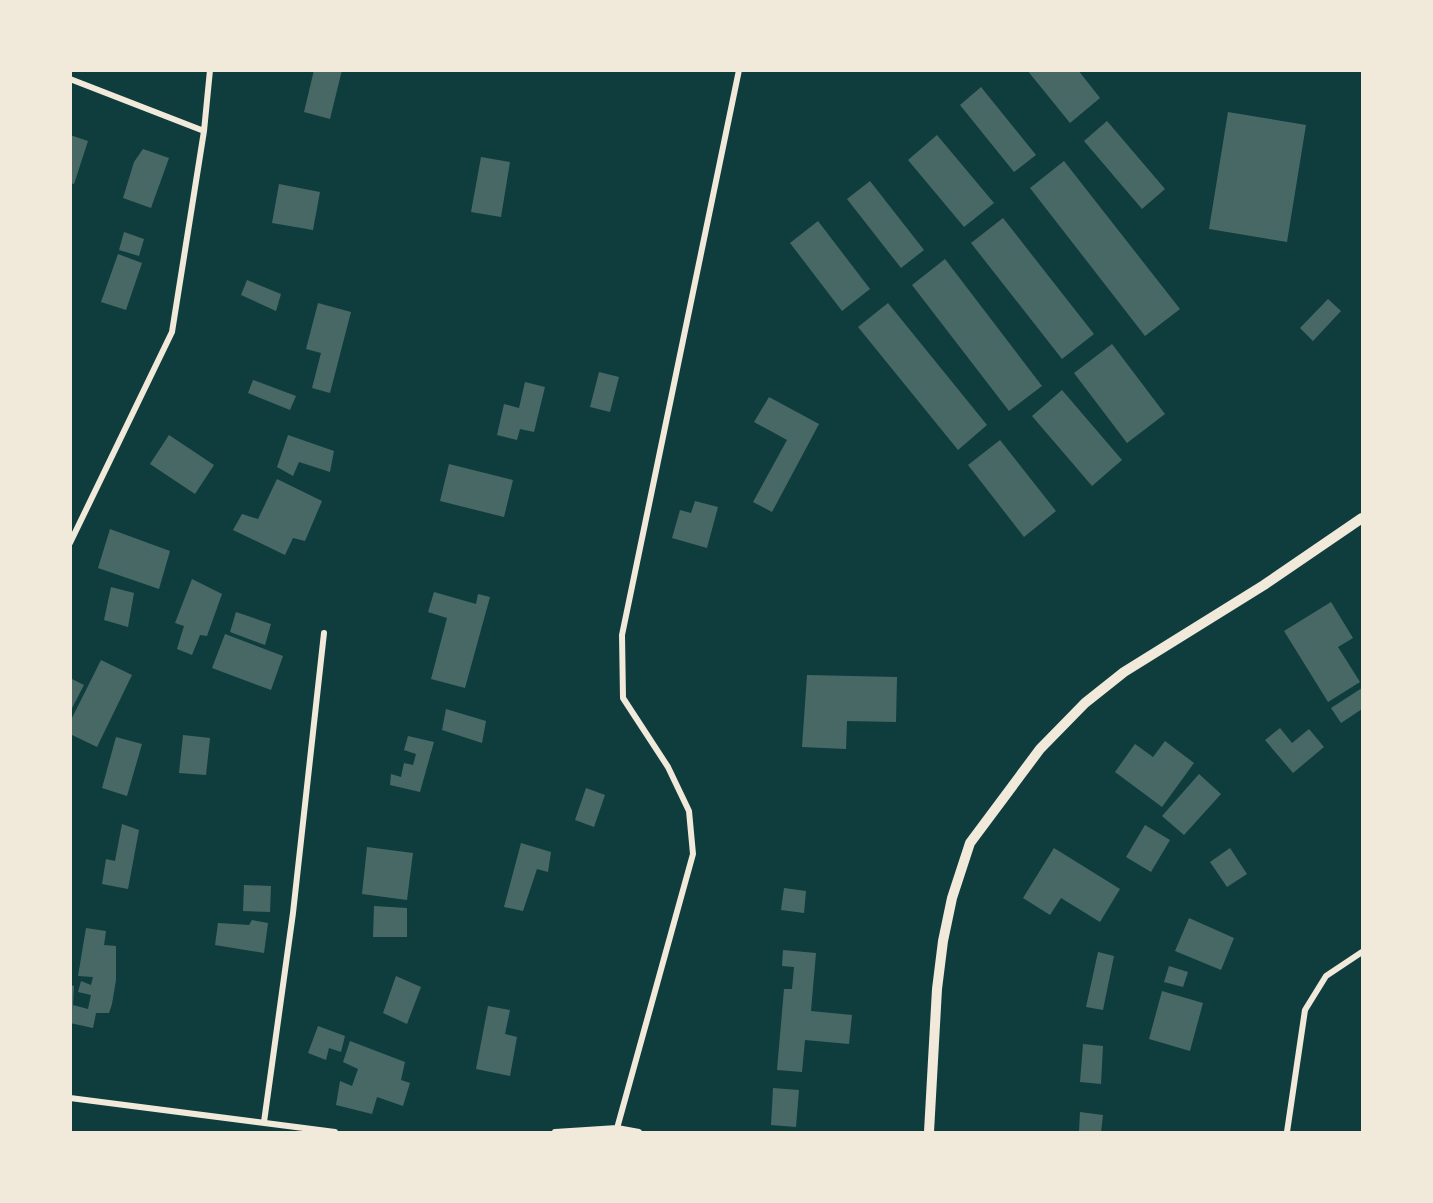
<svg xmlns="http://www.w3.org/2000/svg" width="1433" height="1203" viewBox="0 0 1433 1203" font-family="'Work Sans',sans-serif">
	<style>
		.building { fill: #486865 }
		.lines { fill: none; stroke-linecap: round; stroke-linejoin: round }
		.minor { stroke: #f1e9da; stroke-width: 6 }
		.tertiary { stroke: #f1e9da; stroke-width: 10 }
	</style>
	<rect width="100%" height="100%" fill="#0f3d3e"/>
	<path class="building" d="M 314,70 L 342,70 L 330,119 L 304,112 Z
		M 1027,70 L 1078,70 L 1100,98 L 1070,123 Z
		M 981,87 L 1036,155 L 1014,172 L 960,105 Z
		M 1228,112 L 1306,125 L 1287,242 L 1209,229 Z
		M 1107,121 L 1165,189 L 1142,209 L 1084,141 Z
		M 70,135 L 88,141 L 74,184 L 70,183 Z
		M 937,135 L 994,203 L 964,227 L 908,160 Z
		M 143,149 L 169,158 L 151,208 L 123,198 L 134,162 Z
		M 481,157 L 510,162 L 501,217 L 471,212 Z
		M 1064,161 L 1180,309 L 1145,336 L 1030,188 Z
		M 870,181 L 924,250 L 901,268 L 847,199 Z
		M 279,184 L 320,192 L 313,230 L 272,223 Z
		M 1003,218 L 1094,334 L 1062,359 L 971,243 Z
		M 818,221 L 870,289 L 842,311 L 790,243 Z
		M 124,232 L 144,239 L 139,256 L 119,250 Z
		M 118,254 L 142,263 L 126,310 L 101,302 Z
		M 945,259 L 1042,386 L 1009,411 L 912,285 Z
		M 247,280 L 281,294 L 276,311 L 241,295 Z
		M 1328,299 L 1341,311 L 1313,341 L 1300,328 Z
		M 318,303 L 351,312 L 330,393 L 312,388 L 321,353 L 306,349 Z
		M 888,303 L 987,425 L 958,450 L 858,327 Z
		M 1112,344 L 1165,414 L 1127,443 L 1074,373 Z
		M 599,372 L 619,377 L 610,412 L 590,407 Z
		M 253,380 L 296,396 L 290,410 L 248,393 Z
		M 525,382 L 545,387 L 534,432 L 520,429 L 517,440 L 497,435 L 504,404 L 519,408 Z
		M 1062,390 L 1122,460 L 1092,486 L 1032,416 Z
		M 769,397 L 819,424 L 772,512 L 753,502 L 787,440 L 754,422 Z
		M 169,435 L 214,465 L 195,494 L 150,464 Z
		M 288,435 L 334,451 L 330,472 L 299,462 L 293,476 L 277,467 Z
		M 1000,440 L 1056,511 L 1024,537 L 968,465 Z
		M 449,464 L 513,480 L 504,517 L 440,501 Z
		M 277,479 L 322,501 L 305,541 L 293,538 L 285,555 L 233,530 L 242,514 L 258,519 Z
		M 695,501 L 718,507 L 707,548 L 672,538 L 680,510 L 691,513 Z
		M 110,529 L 170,551 L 159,589 L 98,568 Z
		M 192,579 L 222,594 L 207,636 L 200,635 L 192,655 L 177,649 L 184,626 L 175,623 Z
		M 111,587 L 134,593 L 128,627 L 104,620 Z
		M 434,592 L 476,604 L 478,594 L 490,597 L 465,688 L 431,679 L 447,618 L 428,612 Z
		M 1331,602 L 1353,638 L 1338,647 L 1360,682 L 1328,702 L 1284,631 Z
		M 236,612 L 271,624 L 265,645 L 230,632 Z
		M 225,634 L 283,656 L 271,690 L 212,668 Z
		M 101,660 L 132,675 L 97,747 L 70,734 L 70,722 Z
		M 807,675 L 897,677 L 896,722 L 847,721 L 846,749 L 802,747 Z
		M 70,678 L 84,685 L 70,712 Z
		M 1362,688 L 1362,709 L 1341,723 L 1331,708 Z
		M 446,709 L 486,721 L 482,743 L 442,730 Z
		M 1280,728 L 1292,743 L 1309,729 L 1324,747 L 1293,773 L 1265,740 Z
		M 183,735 L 210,738 L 206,775 L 179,773 Z
		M 408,736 L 434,742 L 420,792 L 390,785 L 391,774 L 401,777 L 404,763 L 413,765 L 416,754 L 404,750 Z
		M 116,737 L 142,744 L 127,796 L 102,788 Z
		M 1165,741 L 1194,763 L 1162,807 L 1115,772 L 1135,744 L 1153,757 Z
		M 1199,774 L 1221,794 L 1184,835 L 1162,816 Z
		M 586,788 L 605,795 L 594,827 L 575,820 Z
		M 122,824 L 139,830 L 128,889 L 102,884 L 106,859 L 115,861 Z
		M 1145,825 L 1170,840 L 1151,872 L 1126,857 Z
		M 521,843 L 551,852 L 548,872 L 537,869 L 523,911 L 504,907 Z
		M 367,847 L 413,853 L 407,900 L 362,894 Z
		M 1054,848 L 1120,889 L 1100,922 L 1061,898 L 1050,915 L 1023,898 Z
		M 1230,848 L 1247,874 L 1227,887 L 1210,862 Z
		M 244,885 L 271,886 L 270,912 L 243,911 Z
		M 784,888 L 806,891 L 804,913 L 781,910 Z
		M 374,906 L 407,908 L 407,937 L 373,937 Z
		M 1189,918 L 1234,938 L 1221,970 L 1175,951 Z
		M 252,920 L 268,923 L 264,953 L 215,945 L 218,923 L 249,925 Z
		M 86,928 L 106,931 L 104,945 L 116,946 L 116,980 L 112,1004 L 109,1013 L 96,1013 L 93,1028 L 70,1023 L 70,985 L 74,986 L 73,1005 L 88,1009 L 91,995 L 78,992 L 81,981 L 91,985 L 93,977 L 78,976 Z
		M 783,950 L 816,953 L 811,1011 L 852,1015 L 849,1044 L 805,1040 L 802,1072 L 777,1070 L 784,989 L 792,989 L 794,967 L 782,966 Z
		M 1098,952 L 1114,956 L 1103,1010 L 1086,1007 Z
		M 1169,966 L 1188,972 L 1183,987 L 1164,982 Z
		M 396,976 L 421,987 L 407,1024 L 383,1013 Z
		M 1162,991 L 1203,1003 L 1190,1051 L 1149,1039 Z
		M 488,1006 L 510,1010 L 505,1034 L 517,1037 L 510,1076 L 476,1069 Z
		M 318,1026 L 345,1036 L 341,1052 L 329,1048 L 326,1060 L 308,1053 Z
		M 350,1041 L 405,1062 L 401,1080 L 410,1083 L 403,1106 L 377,1097 L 372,1114 L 336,1105 L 340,1081 L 352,1086 L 358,1069 L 343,1062 Z
		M 1083,1044 L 1103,1046 L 1101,1084 L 1080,1082 Z
		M 773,1088 L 799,1090 L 796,1127 L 771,1125 Z
		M 1080,1112 L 1103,1115 L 1101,1132 L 1079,1132 Z"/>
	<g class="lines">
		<path class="minor" d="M 70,79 L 204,131
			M 70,543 L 172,332 L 204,131 L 210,70
			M 70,1098 L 335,1132
			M 264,1122 L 293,913 L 324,633
			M 555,1132 L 617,1128 L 639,1132
			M 616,1132 L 693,854 L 689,811 L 668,767 L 623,698 L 622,635 L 739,70
			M 1287,1132 L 1305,1010 L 1326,976 L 1362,952"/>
		<path class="tertiary" d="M 929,1132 L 937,989 L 943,941 L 952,898 L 970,843 L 1040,749 L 1085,703 L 1124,672 L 1264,585 L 1362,518"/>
	</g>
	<rect width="1433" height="1203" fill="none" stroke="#f1e9da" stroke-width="144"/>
</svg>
